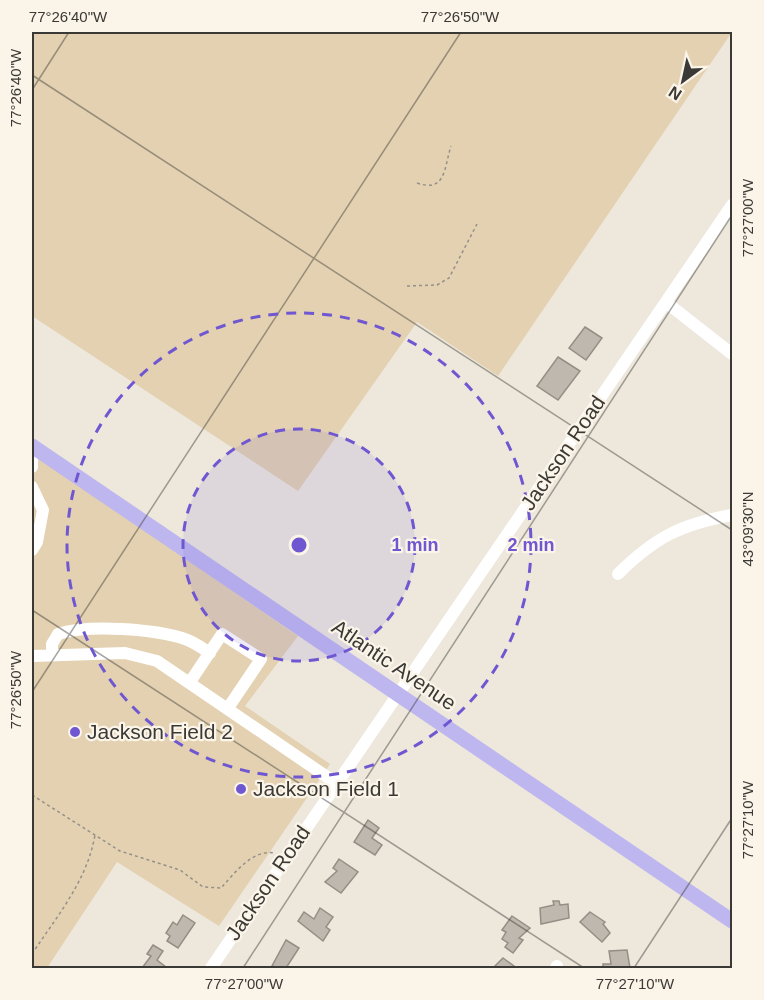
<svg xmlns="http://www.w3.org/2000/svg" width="764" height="1000" viewBox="0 0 764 1000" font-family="Helvetica,sans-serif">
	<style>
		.green { fill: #e3d1b1 }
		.building { fill: #beb8ae; stroke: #948e84; stroke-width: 1.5 }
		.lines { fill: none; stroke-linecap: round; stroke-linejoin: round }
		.path { stroke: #959089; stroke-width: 1.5; stroke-dasharray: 3 3; stroke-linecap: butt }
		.minor { stroke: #fff; stroke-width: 12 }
		.major { stroke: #beb7ef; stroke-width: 15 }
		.ticks { fill: none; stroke: #3b3935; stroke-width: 1.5; stroke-opacity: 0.45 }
		.ring { fill: none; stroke: #6f57d1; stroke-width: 3; stroke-dasharray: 10 8 }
		.poi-dot { fill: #6f57d1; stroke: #fbf4e9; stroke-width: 2 }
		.labels { text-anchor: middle; stroke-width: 4.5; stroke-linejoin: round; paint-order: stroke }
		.street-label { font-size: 21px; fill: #3b3935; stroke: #fbf4e9 }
		.poi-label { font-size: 21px; fill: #3b3935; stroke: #fbf4e9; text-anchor: start }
		.centre { fill: #6f57d1; stroke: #fbf4e9; stroke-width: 3 }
		.ring-label { font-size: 18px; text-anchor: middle; font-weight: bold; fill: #6f57d1; stroke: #fbf4e9; stroke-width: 4.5; stroke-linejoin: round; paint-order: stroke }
		.neatline { fill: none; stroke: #3b3935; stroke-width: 2 }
		.ticks-label { font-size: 15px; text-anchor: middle; fill: #3b3935 }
	</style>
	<rect width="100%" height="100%" fill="#ede7dc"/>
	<path class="green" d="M 32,32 L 732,32 L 498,376 L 417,322 L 298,491 L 32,316 Z
		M 32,453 L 298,636 L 245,706 L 330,764 L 219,926 L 117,862 L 47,968 L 32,968 Z"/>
	<path class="building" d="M 585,327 L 602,338 L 586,360 L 569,348 Z
		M 558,357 L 580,371 L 558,400 L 537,386 Z
		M 368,820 L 379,828 L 372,838 L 382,845 L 375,855 L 354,842 Z
		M 339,859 L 358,872 L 341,893 L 325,882 L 337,871 L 333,868 Z
		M 553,901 L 559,901 L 560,905 L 568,904 L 569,918 L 541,924 L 540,908 L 554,905 Z
		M 320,908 L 333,917 L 326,927 L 330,930 L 323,941 L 298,921 L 304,912 L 314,919 Z
		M 590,912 L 605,922 L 603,924 L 610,933 L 602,942 L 580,922 Z
		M 183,915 L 195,923 L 178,948 L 167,941 L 170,936 L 166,933 L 173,922 L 177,925 Z
		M 512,916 L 530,928 L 519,938 L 523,940 L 513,953 L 505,947 L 508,943 L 502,939 L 506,932 L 502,930 Z
		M 286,940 L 299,948 L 286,968 L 276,968 L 272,966 Z
		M 153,945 L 163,951 L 157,960 L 166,967 L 165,968 L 142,968 L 151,956 L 147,954 Z
		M 627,950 L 630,968 L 603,968 L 603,964 L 611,964 L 609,951 Z
		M 503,958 L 514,966 L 513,968 L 493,968 Z"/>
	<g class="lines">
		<path class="path" d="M 417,183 C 446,193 444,168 451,146
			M 407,286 L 437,285 L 449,278 L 477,224
			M 32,795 L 120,851 L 180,870 L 203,887 L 221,888 C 234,874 252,849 274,853
			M 32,954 C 57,916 87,881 95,835"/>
		<path class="minor" d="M 667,303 L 732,354
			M 32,459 L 32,467
			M 32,487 L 43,510 L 37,542 L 32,550
			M 618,574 C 655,537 682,524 732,515
			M 32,656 L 125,653 L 157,661 L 336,783
			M 52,656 L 52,644 L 58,634 C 88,624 155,629 185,639 C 194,642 202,648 210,653
			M 190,682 L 222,634 L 261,659 L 228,708
			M 211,968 L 732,205
			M 556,968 L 557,966"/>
		<path class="major" d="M 32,446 L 732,921"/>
	</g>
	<path class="ticks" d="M 32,75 L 732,530M 32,90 L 69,32M 32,610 L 584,968M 32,692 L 461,32M 243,968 L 732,215M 634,968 L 732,818"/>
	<circle cx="299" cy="545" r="116" fill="#6f57d1" fill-opacity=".12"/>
	<g class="ring">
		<circle cx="299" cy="545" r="116"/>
		<circle cx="299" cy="545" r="232"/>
	</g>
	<g class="poi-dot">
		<circle cx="75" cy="732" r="6"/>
		<circle cx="241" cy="789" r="6"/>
	</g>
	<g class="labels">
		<g class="street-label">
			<text transform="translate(563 453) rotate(-56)" y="7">Jackson Road</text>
			<text transform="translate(394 665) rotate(34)" y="7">Atlantic Avenue</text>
			<text transform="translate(268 883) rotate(-56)" y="7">Jackson Road</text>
		</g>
		<g class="poi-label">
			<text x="87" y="739">Jackson Field 2</text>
			<text x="253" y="796">Jackson Field 1</text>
		</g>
	</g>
	<circle cx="299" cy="545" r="9" class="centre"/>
	<g class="ring-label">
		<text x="415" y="551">1 min</text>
		<text x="531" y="551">2 min</text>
	</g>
	<rect width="764" height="1000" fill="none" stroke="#fbf4e9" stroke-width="66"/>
	<g transform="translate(683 81) rotate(213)" stroke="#fbf4e9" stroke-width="4.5" paint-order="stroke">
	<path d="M0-4.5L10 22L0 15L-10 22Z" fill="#3b3935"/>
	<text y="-9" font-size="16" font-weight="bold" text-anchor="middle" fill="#3b3935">N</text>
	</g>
	<rect x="33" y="33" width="698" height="934" class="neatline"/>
	<g class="ticks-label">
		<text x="68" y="22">77°26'40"W</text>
		<text x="460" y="22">77°26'50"W</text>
		<text transform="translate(16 88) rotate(-90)" y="5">77°26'40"W</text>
		<text transform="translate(748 218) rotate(-90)" y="5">77°27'00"W</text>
		<text transform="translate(748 529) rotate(-90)" y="5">43°09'30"N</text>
		<text transform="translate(16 690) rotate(-90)" y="5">77°26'50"W</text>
		<text transform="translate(748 820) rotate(-90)" y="5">77°27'10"W</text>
		<text x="244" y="989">77°27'00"W</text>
		<text x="635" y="989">77°27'10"W</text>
	</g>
</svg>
